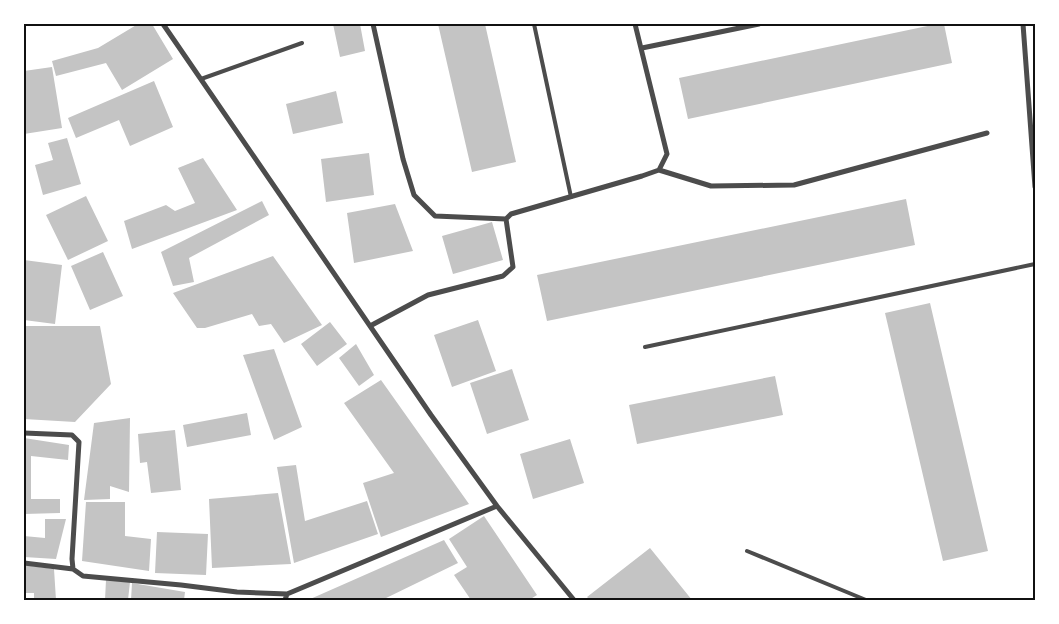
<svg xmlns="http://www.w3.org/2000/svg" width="1059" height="624" viewBox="0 0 1059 624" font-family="'Nunito Sans',sans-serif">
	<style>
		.building { fill: #c4c4c4 }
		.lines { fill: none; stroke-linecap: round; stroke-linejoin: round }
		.service { stroke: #4c4c4c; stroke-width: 4 }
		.minor { stroke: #4c4c4c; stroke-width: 5 }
		.neatline { fill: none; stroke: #111; stroke-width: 2 }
	</style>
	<rect width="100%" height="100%" fill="#fff"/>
	<path class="building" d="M 138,24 L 152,24 L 173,59 L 122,90 L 106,63 L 56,76 L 52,61 L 98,48 Z
		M 333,24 L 360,24 L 365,51 L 340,57 Z
		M 438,24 L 485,24 L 516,162 L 472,172 Z
		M 937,24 L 944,24 L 952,63 L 688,119 L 679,78 Z
		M 52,67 L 62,128 L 24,134 L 24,71 Z
		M 154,81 L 173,127 L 130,146 L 119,120 L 76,138 L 68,118 Z
		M 336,91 L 343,123 L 293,134 L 286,104 Z
		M 67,138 L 81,184 L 43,195 L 35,165 L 53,160 L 48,143 Z
		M 369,153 L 374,195 L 326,202 L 321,159 Z
		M 203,158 L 237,210 L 132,249 L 124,221 L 166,205 L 175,211 L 195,203 L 178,168 Z
		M 86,196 L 108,241 L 68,260 L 46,215 Z
		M 906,199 L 915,245 L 547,321 L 537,275 Z
		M 262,201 L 269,215 L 189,258 L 194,282 L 173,286 L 161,252 Z
		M 395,204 L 413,251 L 354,263 L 347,213 Z
		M 492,222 L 503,260 L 453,274 L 442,236 Z
		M 103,252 L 123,296 L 90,310 L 71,266 Z
		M 273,256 L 322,325 L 284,343 L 271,324 L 259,326 L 252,314 L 205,328 L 197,328 L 173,293 Z
		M 24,260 L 62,265 L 55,324 L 24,320 Z
		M 930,303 L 988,551 L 943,561 L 885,313 Z
		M 478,320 L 496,371 L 452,387 L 434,335 Z
		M 330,322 L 347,344 L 317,366 L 301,344 Z
		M 26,326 L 100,326 L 111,384 L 75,422 L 24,419 L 24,341 Z
		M 356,344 L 374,375 L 359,386 L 339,358 Z
		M 274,349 L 302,427 L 274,440 L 243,355 Z
		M 512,369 L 529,420 L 487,434 L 470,383 Z
		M 775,376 L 783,415 L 637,444 L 629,405 Z
		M 381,380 L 469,504 L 381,537 L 363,483 L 394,473 L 344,403 Z
		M 247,413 L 251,435 L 187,447 L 183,425 Z
		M 130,418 L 129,492 L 110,486 L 110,499 L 84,500 L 94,423 Z
		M 175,430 L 181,490 L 151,493 L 147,462 L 140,463 L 138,434 Z
		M 24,438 L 69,445 L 68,460 L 31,456 L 31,499 L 60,499 L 60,513 L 24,514 Z
		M 570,439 L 584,483 L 533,499 L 520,454 Z
		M 296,465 L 305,521 L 367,501 L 378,534 L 294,563 L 277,467 Z
		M 278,493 L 291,564 L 212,568 L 209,499 Z
		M 86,502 L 125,502 L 125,536 L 151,539 L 149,571 L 82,561 Z
		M 484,516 L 537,595 L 529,600 L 471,600 L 454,575 L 467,567 L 449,539 Z
		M 45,519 L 66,519 L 56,559 L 24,557 L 24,536 L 45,538 Z
		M 157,532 L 208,534 L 206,575 L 155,573 Z
		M 444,540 L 458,563 L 382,600 L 308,600 Z
		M 650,548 L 692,600 L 590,600 L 587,597 Z
		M 24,565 L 54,569 L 56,600 L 34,600 L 34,593 L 24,593 Z
		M 106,580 L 130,582 L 128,600 L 105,600 Z
		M 132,583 L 185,592 L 184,600 L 131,600 Z"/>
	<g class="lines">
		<path class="service" d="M 534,24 L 571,197
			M 201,79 L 302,43
			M 645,347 L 1035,264
			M 747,551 L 866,600"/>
		<path class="minor" d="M 163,24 L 431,415 L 497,506 L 574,600
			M 373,24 L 403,159 L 414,195 L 435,216 L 506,219
			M 1023,24 L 1035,187
			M 642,48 L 759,24
			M 659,170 L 711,186 L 794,185 L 987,133
			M 370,326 L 428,295 L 503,276 L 513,267 L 506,219 L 511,214 L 642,176 L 659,170 L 667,154 L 635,24
			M 24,433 L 72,435 L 79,442 L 72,559 L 73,569 L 83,576 L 181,585 L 237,592 L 287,594
			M 24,563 L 73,569
			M 285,600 L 287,594 L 497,506"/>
	</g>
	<rect width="1059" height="624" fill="none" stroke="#ffffff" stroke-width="50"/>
	<rect x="25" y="25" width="1009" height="574" class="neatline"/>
</svg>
